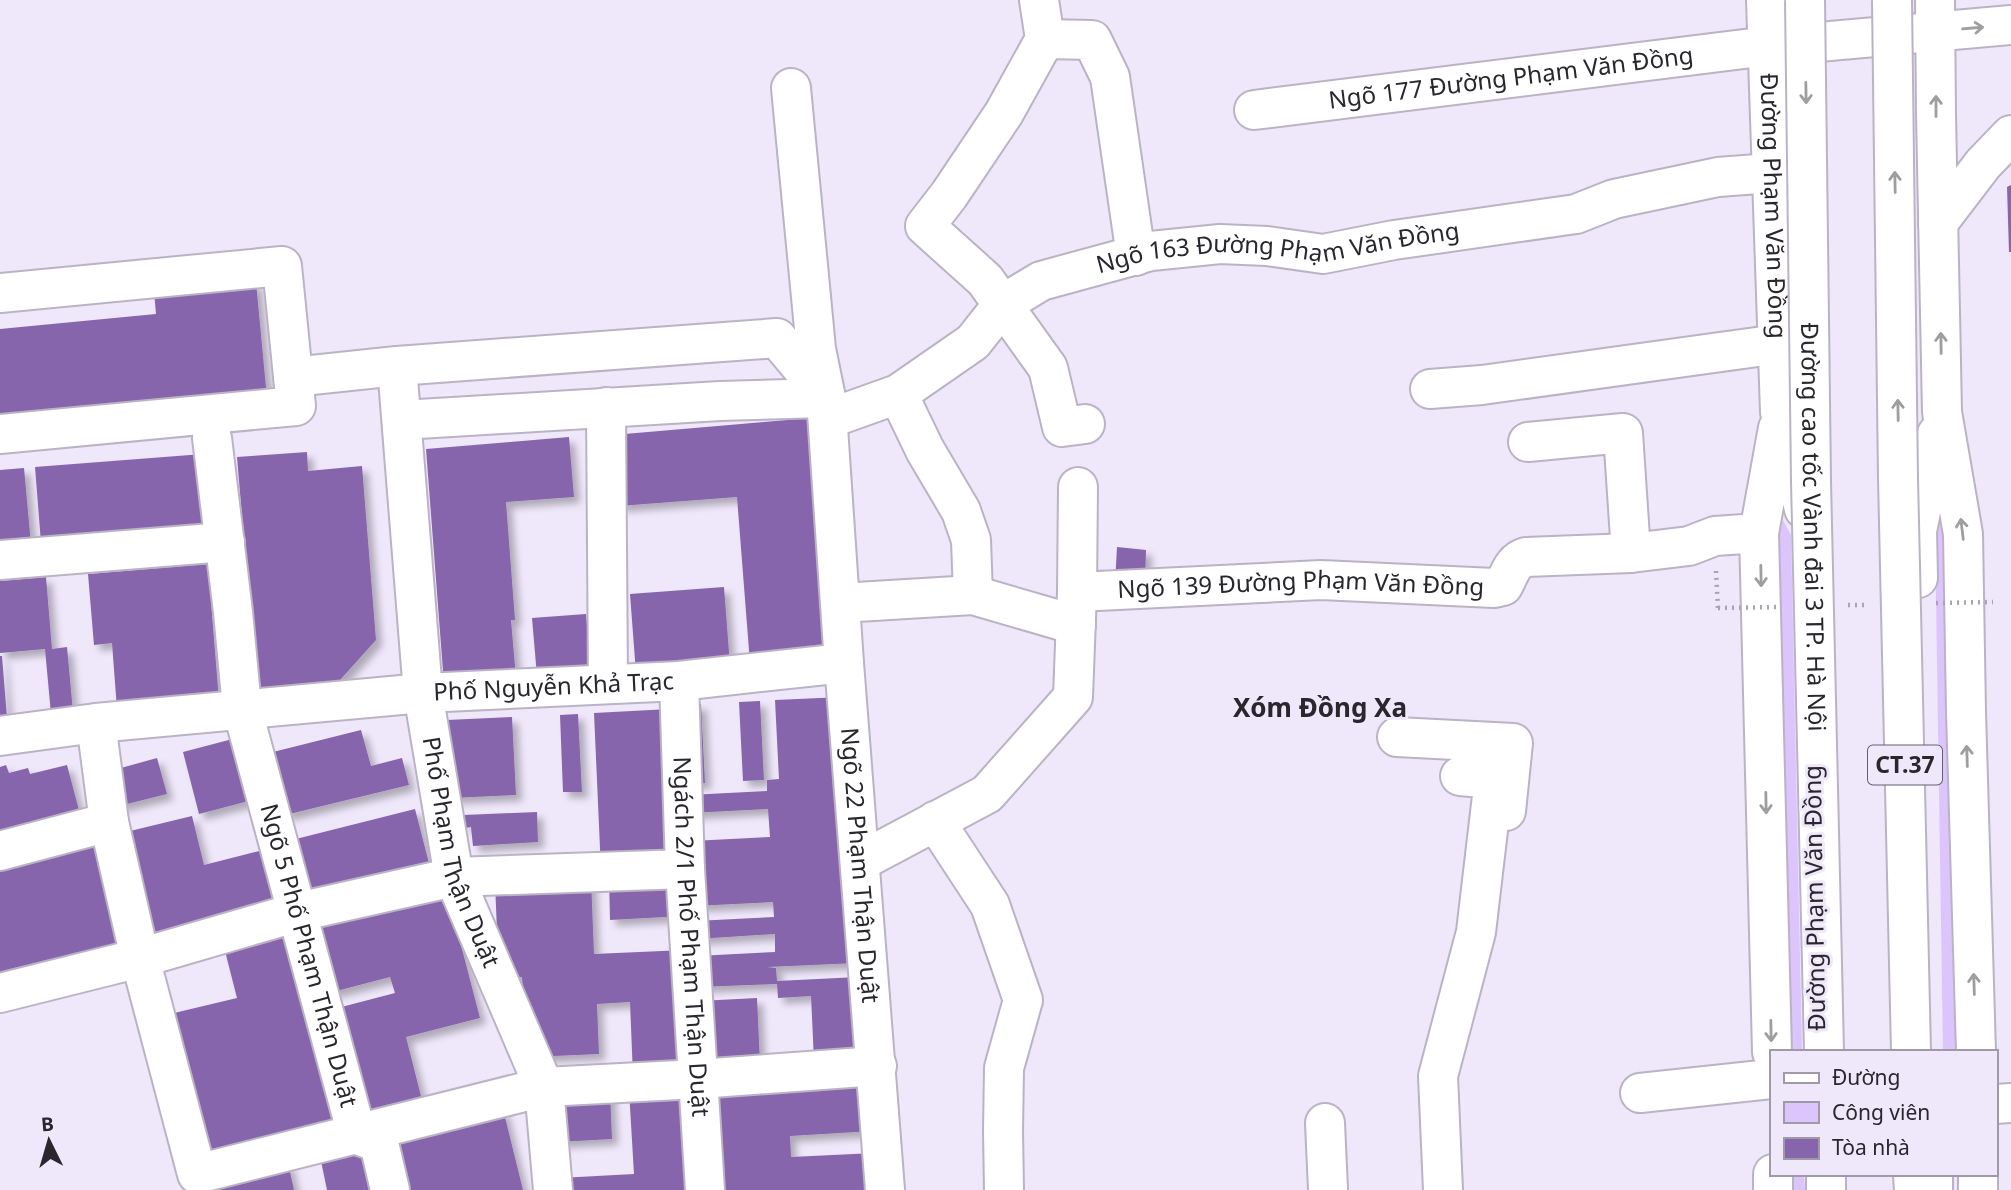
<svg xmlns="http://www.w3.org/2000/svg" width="2011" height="1190" viewBox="0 0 2011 1190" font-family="'Noto Sans',sans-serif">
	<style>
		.green { fill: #dcc5fd }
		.building { fill: #8665ad; filter: url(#shadow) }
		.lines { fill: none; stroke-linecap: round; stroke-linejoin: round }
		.minor-casing { stroke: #bbb3c5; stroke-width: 42 }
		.major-casing { stroke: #bbb3c5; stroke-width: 42 }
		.highway-casing { stroke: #bbb3c5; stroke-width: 42 }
		.path { stroke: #a9a3b2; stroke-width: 4.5; stroke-dasharray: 2 5; stroke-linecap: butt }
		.minor { stroke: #fff; stroke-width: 38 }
		.major { stroke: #fff; stroke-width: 38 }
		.highway { stroke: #fff; stroke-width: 38 }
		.highway-bridge-casing { stroke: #bbb3c5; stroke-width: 42; stroke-linecap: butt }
		.path-bridge { stroke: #a9a3b2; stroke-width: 4.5; stroke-dasharray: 2 5; stroke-linecap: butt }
		.highway-bridge { stroke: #fff; stroke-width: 38 }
		.oneway { stroke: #9f9da0 }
		.labels { text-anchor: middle; stroke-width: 6; stroke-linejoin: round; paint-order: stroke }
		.shield { fill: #efe7fa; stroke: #64606a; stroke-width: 2 }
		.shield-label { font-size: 23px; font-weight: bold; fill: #29262d }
		.street-label { font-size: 24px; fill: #29262d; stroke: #efe7fa }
		.neighbourhood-label { font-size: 26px; font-weight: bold; fill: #29262d; stroke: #efe7fa }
	</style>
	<defs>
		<filter id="shadow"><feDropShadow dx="6" dy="6" stdDeviation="3.5" flood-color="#0004"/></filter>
	</defs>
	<rect width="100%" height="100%" fill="#efe7fa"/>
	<path class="green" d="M 1941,516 L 1949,531 L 1959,1052 L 1943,1052 L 1935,531 Z
		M 1783,520 L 1791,535 L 1802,1052 L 1785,1052 L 1778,535 Z
		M 1787,1174 L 1804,1174 L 1805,1190 L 1787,1190 Z"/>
	<path class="building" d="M 2011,185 L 2011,252 L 2009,252 L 2007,187 Z
		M 256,282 L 267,398 L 0,423 L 0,329 L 156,314 L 154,291 Z
		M 810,418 L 830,657 L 750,663 L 737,497 L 619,506 L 613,435 Z
		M 569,437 L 574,497 L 506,502 L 515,620 L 511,620 L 516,678 L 444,684 L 426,449 Z
		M 307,452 L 308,471 L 362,466 L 376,640 L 332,689 L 257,695 L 237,457 Z
		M 203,454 L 209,530 L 41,543 L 35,467 Z
		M 24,468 L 31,544 L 0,547 L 0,470 Z
		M 1117,547 L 1146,550 L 1145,583 L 1115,584 Z
		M 208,564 L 219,701 L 117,709 L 112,643 L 94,645 L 88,574 Z
		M 46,577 L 52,649 L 67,647 L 73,712 L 51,714 L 45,649 L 0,653 L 0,581 Z
		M 724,587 L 730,665 L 636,673 L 630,594 Z
		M 586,614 L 591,672 L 537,676 L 532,618 Z
		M 0,656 L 2,656 L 7,718 L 0,719 Z
		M 843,697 L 857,963 L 767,967 L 776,968 L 777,981 L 858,977 L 863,1057 L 814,1060 L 811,996 L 778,998 L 777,984 L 698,987 L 697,956 L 775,952 L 775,934 L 696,939 L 695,921 L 774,917 L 773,902 L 694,906 L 692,841 L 770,837 L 768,809 L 690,813 L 689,795 L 767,791 L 767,780 L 779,779 L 775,700 Z
		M 760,701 L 764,780 L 743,781 L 739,702 Z
		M 685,704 L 701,704 L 705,783 L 688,783 Z
		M 670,709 L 677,867 L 601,870 L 594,713 Z
		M 578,714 L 582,792 L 563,792 L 560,715 Z
		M 512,717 L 516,795 L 451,798 L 447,720 Z
		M 361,730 L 371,766 L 402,758 L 409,785 L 285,815 L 269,753 Z
		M 244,736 L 260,798 L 199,814 L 183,752 Z
		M 157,758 L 167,794 L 119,806 L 110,771 Z
		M 6,765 L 9,773 L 28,768 L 30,774 L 67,765 L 80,814 L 0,836 L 0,767 Z
		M 415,809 L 431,871 L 304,903 L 288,841 Z
		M 537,812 L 538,842 L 473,846 L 471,827 L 465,828 L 464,815 Z
		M 192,816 L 204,865 L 271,848 L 287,910 L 154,943 L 126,832 Z
		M 93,836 L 125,960 L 0,992 L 0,859 Z
		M 681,874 L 683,916 L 610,920 L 609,877 Z
		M 591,878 L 594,954 L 685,950 L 691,1074 L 633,1076 L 630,1002 L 597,1004 L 599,1054 L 531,1057 L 524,1007 L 522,977 L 499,978 L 495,883 Z
		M 445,884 L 480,1018 L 406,1037 L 424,1108 L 359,1125 L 330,1010 L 395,993 L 390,977 L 325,994 L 307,919 Z
		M 294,925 L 347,1131 L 209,1166 L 170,1014 L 237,998 L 223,943 Z
		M 757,998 L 760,1063 L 702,1065 L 699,1001 Z
		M 870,1075 L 873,1131 L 790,1136 L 791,1157 L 875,1153 L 876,1190 L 709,1190 L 703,1083 Z
		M 694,1086 L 700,1190 L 560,1190 L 560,1178 L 634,1174 L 629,1090 Z
		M 610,1091 L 612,1139 L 558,1142 L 555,1094 Z
		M 503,1109 L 523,1190 L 398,1190 L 385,1139 Z
		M 372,1145 L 382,1190 L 327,1190 L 320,1156 Z
		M 288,1163 L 294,1190 L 186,1190 L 185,1185 Z"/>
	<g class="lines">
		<g class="minor-casing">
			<g id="minor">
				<path d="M 1039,0 L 1045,39 L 1004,113 L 949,195 L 925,226 L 985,280 L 1048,368 L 1062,427 L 1085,424"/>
				<path d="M 1045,39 L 1092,40 L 1110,77 L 1136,256"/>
				<path id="s1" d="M 1254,110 L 1768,46"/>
				<path d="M 0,293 L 282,266 L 296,406 L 0,434"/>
				<path id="s2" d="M 397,366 L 423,693 L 454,877 L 544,1087 L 553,1190"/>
				<path d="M 293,377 L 397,366 L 777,338 L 823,393"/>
				<path d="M 1430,389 L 1482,385 L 1778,344"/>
				<path d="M 898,394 L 925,450 L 961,511 L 971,540 L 973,595"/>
				<path d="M 606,407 L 608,684"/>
				<path id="s3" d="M 828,419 L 898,394 L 973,342 L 1003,304 L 1041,281 L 1151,251 L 1220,244 L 1267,246 L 1323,254 L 1394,240 L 1576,214 L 1614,199 L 1718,177 L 1771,173"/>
				<path d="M 402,420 L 720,401 L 826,398"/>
				<path id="s4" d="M 212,438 L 233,612 L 242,708 L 357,1135 L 379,1143 L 390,1190"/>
				<path d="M 1528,442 L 1623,433 L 1631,553"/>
				<path d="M 0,560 L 225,542"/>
				<path id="s5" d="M 1077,592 L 1321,580 L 1494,588 L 1503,586 C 1510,574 1512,561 1526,557 L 1631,553 L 1689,546 L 1715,536 L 1759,533"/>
				<path d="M 840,603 L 973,595 L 1076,625"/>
				<path id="s6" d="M 844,663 L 885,1190"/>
				<path id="s7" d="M 679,681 L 685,869 L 705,1190"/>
				<path d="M 96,723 L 109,822 L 140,958 L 197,1174 L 544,1087 L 698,1079 L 877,1066"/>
				<path id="s8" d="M 0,736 L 96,723 L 423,693 L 679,681 L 844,663 L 826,398 L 816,349 L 791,88"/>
				<path d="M 1397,737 L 1513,743 L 1506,811"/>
				<path d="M 935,821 L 990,905 L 1023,1000 L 1004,1068 L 1003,1131 L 1004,1190"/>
				<path d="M 0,851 L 109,822"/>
				<path d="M 861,861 L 987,794 L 1073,697 L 1077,592 L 1078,487"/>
				<path d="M 0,993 L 140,958 L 298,912 L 454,877 L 685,869"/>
				<path d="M 1640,1093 L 1771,1079"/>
				<path d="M 1995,1104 L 2011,1103"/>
				<path d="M 1325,1123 L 1328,1190"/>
				<path d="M 1443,1190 L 1438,1076 L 1476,932 L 1494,779 L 1460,776"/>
			</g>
		</g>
		<g class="major-casing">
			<g id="major">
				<path id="s9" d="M 1766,0 L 1780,412 L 1804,509"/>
				<path d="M 1935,0 L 1936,114 L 1942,412 L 1963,534 L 1966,712 L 1976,1052"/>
				<path d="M 1773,46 L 2011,25"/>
				<path d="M 1938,223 L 1983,164 L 2011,135"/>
				<path d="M 1918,578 L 1917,531 L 1937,434"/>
				<path d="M 1772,1052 L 1759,533 L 1778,428"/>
				<path d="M 1773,1174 L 1773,1190"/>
				<path d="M 1933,1174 L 1933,1190"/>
				<path d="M 1978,1190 L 1978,1174"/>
			</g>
		</g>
		<g class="highway-casing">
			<path id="highway" d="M 1826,1174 L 1826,1190
				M 1913,1174 L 1914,1190"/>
		</g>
		<path class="path" d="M 1716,571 L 1718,608"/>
		<use href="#minor" class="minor"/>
		<use href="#major" class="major"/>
		<use href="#highway" class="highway"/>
		<g class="highway-bridge-casing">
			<g id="highway-bridge">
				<path id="s10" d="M 1805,0 L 1811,481 L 1824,1052"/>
				<path d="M 1892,0 L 1898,478 L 1911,1052"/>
			</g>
		</g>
		<path class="path-bridge" d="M 1936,603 L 1993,602
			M 1848,605 L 1867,605
			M 1718,608 L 1780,607"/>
		<use href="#highway-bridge" class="highway-bridge"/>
	</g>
	<defs><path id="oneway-shaft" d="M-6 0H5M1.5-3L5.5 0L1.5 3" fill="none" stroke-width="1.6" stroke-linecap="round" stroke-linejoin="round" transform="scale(1.75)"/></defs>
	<g class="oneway">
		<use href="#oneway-shaft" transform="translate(1973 28) rotate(-5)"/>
		<use href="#oneway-shaft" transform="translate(1806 93) rotate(89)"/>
		<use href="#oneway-shaft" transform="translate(1936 106) rotate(-90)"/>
		<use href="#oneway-shaft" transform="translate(1895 182) rotate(-91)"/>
		<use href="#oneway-shaft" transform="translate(1941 343) rotate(-91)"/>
		<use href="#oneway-shaft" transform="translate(1898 410) rotate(-91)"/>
		<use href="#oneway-shaft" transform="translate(1962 529) rotate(-97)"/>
		<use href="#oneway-shaft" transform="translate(1761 576) rotate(89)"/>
		<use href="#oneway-shaft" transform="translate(1967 756) rotate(-92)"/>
		<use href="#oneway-shaft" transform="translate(1766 803) rotate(89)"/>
		<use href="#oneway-shaft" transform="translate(1974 984) rotate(-92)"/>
		<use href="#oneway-shaft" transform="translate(1771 1031) rotate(89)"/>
	</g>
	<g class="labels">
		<rect class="shield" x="1868" y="745.5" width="74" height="39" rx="5"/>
		<g class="shield-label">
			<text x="1905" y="773">CT.37</text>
		</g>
		<g class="street-label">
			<text dy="8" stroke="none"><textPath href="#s1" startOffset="259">Ngõ 177 Đường Phạm Văn Đồng</textPath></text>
			<text dy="8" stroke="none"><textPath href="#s9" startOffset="206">Đường Phạm Văn Đồng</textPath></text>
			<text dy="8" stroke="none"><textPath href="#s3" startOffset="500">Ngõ 163 Đường Phạm Văn Đồng</textPath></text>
			<text dy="8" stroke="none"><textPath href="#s10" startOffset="527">Đường cao tốc Vành đai 3 TP. Hà Nội</textPath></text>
			<text dy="8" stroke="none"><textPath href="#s5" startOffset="224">Ngõ 139 Đường Phạm Văn Đồng</textPath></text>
			<text dy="8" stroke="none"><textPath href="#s8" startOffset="556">Phố Nguyễn Khả Trạc</textPath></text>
			<text dy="8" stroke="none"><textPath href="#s2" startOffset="492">Phố Phạm Thận Duật</textPath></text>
			<text dy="8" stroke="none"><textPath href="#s6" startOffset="203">Ngõ 22 Phạm Thận Duật</textPath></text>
			<text transform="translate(1815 898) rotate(-91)" y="8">Đường Phạm Văn Đồng</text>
			<text dy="8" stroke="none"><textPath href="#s7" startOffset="256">Ngách 2/1 Phố Phạm Thận Duật</textPath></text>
			<text dy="8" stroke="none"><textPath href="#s4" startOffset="528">Ngõ 5 Phố Phạm Thận Duật</textPath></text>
		</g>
		<g class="neighbourhood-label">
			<text x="1320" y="717">Xóm Đồng Xa</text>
		</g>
	</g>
	<rect x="1770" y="1050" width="228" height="126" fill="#efe7fa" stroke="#a09aa8" stroke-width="2"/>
	<rect x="1784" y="1073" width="35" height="10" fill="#ffffff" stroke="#a09aa8" stroke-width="2"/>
	<text x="1832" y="1085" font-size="21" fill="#29262d">Đường</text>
	<rect x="1784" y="1102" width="35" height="21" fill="#dcc5fd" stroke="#a09aa8" stroke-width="2"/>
	<text x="1832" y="1120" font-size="21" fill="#29262d">Công viên</text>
	<rect x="1784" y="1138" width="35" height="21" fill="#8665ad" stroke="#a09aa8" stroke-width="2"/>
	<text x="1832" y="1155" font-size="21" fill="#29262d">Tòa nhà</text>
	<g transform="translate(49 1141) rotate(355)" stroke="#efe7fa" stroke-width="5" paint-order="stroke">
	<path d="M0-5L12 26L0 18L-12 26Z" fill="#29262d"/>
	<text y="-10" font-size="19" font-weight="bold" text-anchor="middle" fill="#29262d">B</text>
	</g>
</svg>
